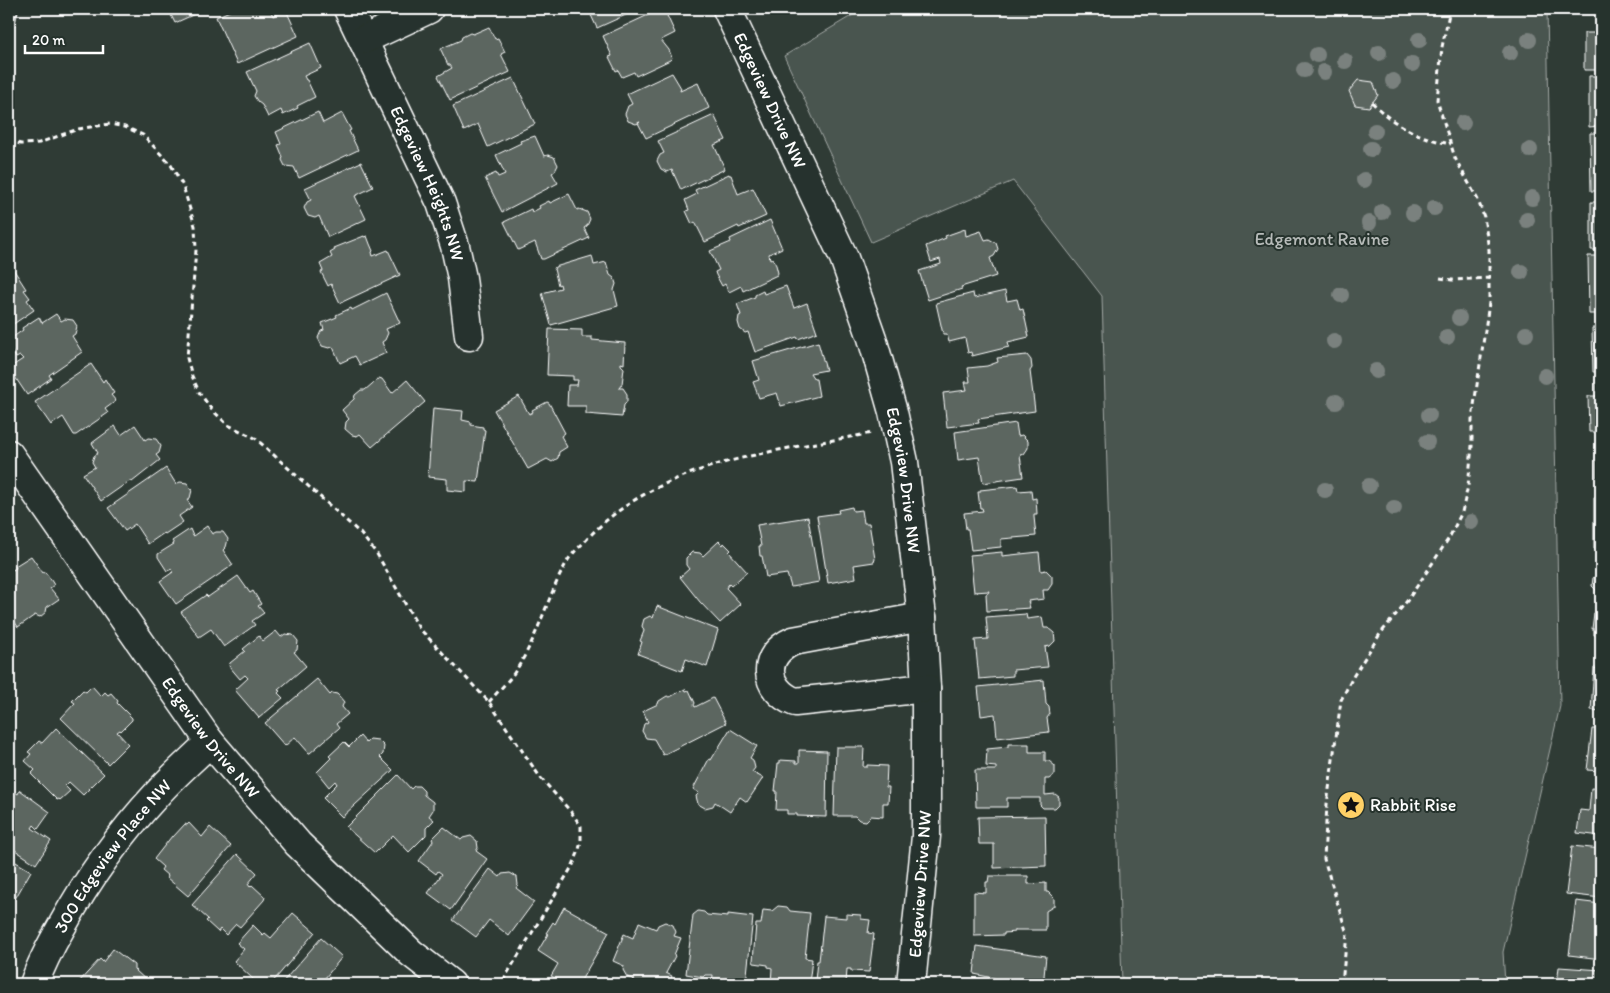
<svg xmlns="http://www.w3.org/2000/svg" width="1610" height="993" viewBox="0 0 1610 993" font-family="Itim,sans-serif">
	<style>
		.green { fill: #4a544f; stroke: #a4aaa7 }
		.building { fill: #5b6661; stroke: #fff }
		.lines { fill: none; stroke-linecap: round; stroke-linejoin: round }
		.minor-casing { stroke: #fff; stroke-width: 31 }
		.path { stroke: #fff; stroke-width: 3; stroke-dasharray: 5 4; stroke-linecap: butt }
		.minor { stroke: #26332d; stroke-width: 28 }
		.tree { fill: #7a817e }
		.labels { text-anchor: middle; stroke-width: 4; stroke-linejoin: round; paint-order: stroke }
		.street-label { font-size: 18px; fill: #fff; stroke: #26332d }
		.park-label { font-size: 18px; fill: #b7bbb9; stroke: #26332d }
		.poi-label { font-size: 18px; fill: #fff; stroke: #26332d; text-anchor: start }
	</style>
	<rect width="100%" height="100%" fill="#2f3b35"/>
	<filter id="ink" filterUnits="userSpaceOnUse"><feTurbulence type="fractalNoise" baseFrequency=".02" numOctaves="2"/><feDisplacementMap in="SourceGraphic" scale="10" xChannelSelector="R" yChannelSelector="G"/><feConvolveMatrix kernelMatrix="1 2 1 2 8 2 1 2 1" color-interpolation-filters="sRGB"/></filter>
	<g filter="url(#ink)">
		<path class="green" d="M 863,9 L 1547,9 L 1560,706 L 1503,952 L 1505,984 L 1122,984 L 1102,296 L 1013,181 L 871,242 L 784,56 Z"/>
		<path class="building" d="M 9,9 L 15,9 L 15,10 L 18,11 L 14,27 L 11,26 L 9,35 Z
			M 168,9 L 206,9 L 175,23 Z
			M 234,9 L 270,9 L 273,16 L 286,10 L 298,36 L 237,64 L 216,17 Z
			M 579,9 L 639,9 L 597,28 L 590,13 L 581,12 Z
			M 661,9 L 664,9 L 675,33 L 661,40 L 669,50 L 672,58 L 670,60 L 636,76 L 634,72 L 622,77 L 618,70 L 616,71 L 609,57 L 612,56 L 603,36 Z
			M 489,27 L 495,39 L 498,38 L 505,52 L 501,54 L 510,72 L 450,100 L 438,76 L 452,68 L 450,65 L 448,65 L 441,50 L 442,48 L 461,40 L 462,37 L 470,33 L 473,34 Z
			M 1584,33 L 1601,33 L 1601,70 L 1584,70 Z
			M 310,43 L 321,68 L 304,76 L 306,80 L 307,80 L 315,97 L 297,106 L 298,108 L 283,115 L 281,110 L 268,117 L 262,105 L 258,102 L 254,96 L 256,91 L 247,72 Z
			M 672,73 L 681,88 L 680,91 L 698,83 L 709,108 L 646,138 L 638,123 L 640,122 L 636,124 L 628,121 L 625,114 L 628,106 L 632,104 L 627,94 Z
			M 1589,76 L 1601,76 L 1601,126 L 1589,127 Z
			M 513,78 L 535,124 L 488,147 L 478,124 L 464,131 L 453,106 Z
			M 1358,80 L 1373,82 L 1378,95 L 1369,107 L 1355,105 L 1349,91 Z
			M 318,112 L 323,123 L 342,113 L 351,130 L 349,131 L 358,150 L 299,178 L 294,167 L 285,166 L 282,160 L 283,157 L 278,145 L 281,144 L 276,132 Z
			M 714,115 L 726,140 L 714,145 L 725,169 L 681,190 L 672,170 L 667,172 L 661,169 L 657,161 L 660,155 L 664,153 L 658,141 Z
			M 1590,133 L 1601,133 L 1601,191 L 1591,191 Z
			M 535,136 L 544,156 L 548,155 L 554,157 L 558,165 L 555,171 L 552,173 L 558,183 L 502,212 L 485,178 L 496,173 L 498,177 L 505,174 L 496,155 L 521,143 L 520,141 Z
			M 361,162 L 373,187 L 355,196 L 366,219 L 328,237 L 319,216 L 315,218 L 308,216 L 304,208 L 307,202 L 311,200 L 305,188 Z
			M 729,174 L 729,175 L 731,175 L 738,194 L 753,188 L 766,216 L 739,228 L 738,226 L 705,242 L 695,222 L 692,224 L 686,211 L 689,210 L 685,200 L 697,194 L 695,190 Z
			M 569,194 L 577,210 L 579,209 L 587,212 L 590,219 L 587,226 L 584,228 L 589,238 L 544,259 L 541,259 L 535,242 L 518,250 L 504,222 L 531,209 L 532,212 L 540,208 L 539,206 L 549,201 L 550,203 Z
			M 1591,202 L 1601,202 L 1601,250 L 1591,250 Z
			M 770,220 L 782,248 L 769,254 L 770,259 L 772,258 L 776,265 L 778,273 L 777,275 L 743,291 L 741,286 L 729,292 L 725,284 L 722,286 L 716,275 L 715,272 L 719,270 L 710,251 L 731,242 L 730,239 Z
			M 965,229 L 966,236 L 981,231 L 985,240 L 989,239 L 996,243 L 998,249 L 994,256 L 990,258 L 996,276 L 961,287 L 962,289 L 928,300 L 919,271 L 941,264 L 940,259 L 931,262 L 926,246 L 946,238 L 945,236 Z
			M 364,236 L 364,237 L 367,236 L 370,244 L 373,251 L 372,252 L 373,256 L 388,250 L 400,275 L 340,303 L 331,284 L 328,286 L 321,272 L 323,271 L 320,264 L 332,257 L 330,253 L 335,250 L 334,248 Z
			M 592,256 L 594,265 L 606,262 L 610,275 L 614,278 L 616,284 L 614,290 L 618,306 L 551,325 L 542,293 L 561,288 L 560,284 L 558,285 L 554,269 L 555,267 Z
			M 1588,256 L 1601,256 L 1601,314 L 1589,314 Z
			M 10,264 L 26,289 L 24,290 L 30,298 L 27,300 L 34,310 L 9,327 Z
			M 786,286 L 794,308 L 807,303 L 817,332 L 798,339 L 797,337 L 755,352 L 748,332 L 745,333 L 740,329 L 738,322 L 739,316 L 741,315 L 737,304 L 755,297 L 755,295 L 763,291 L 764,294 Z
			M 1005,291 L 1007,301 L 1017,299 L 1020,310 L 1023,309 L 1029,337 L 1008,342 L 1009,347 L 972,356 L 971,352 L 968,353 L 965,338 L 949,342 L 947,334 L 943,334 L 936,303 L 973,293 L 974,298 Z
			M 386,293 L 400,323 L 386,329 L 388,333 L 385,340 L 382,342 L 386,353 L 360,365 L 355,356 L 340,363 L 333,347 L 329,348 L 322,346 L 318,338 L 321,331 L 324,330 L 322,323 L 337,317 L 336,315 L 351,308 L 352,310 Z
			M 56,314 L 61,321 L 65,319 L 73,320 L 77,326 L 75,334 L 72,336 L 82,352 L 49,375 L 51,378 L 27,395 L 9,368 L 23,359 L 20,356 L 16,358 L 9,347 L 9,340 L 23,330 L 22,328 L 39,317 L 42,323 Z
			M 1592,328 L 1601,328 L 1601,372 L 1593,372 Z
			M 549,329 L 582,330 L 582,337 L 592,337 L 592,340 L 625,343 L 624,364 L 621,363 L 621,365 L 624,368 L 622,384 L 619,388 L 623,388 L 627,394 L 627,402 L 624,405 L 622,417 L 586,414 L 586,406 L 567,406 L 568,385 L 577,385 L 578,380 L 573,380 L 573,376 L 547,375 Z
			M 818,342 L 826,370 L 810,373 L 814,379 L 816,379 L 819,396 L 781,406 L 777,393 L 759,398 L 753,382 L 759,380 L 753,361 Z
			M 1027,355 L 1031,360 L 1032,368 L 1030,371 L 1035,411 L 978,419 L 979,423 L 947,427 L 943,393 L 967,390 L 965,382 L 970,382 L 968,368 L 987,366 L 998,362 L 997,358 Z
			M 91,364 L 103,382 L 105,379 L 108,384 L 114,393 L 111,395 L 116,401 L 105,409 L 108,413 L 76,435 L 74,435 L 63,417 L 51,425 L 35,402 Z
			M 1597,377 L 1601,377 L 1601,432 L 1589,432 L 1588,396 L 1597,396 Z
			M 379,378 L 382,379 L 392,393 L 407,380 L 425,402 L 372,447 L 360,434 L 357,436 L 352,435 L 345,429 L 346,422 L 349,419 L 342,410 L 354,399 L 355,395 L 361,390 L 365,390 Z
			M 519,396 L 529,414 L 533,412 L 532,410 L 547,402 L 549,403 L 565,433 L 561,436 L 567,447 L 559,452 L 558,458 L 552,462 L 547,459 L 528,469 L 494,410 Z
			M 433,408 L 463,411 L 462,420 L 471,422 L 471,425 L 483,427 L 483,429 L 485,430 L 478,482 L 466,481 L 466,492 L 447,490 L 447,479 L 428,477 Z
			M 1016,423 L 1018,436 L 1022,435 L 1028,441 L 1028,448 L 1024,454 L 1020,455 L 1023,477 L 983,483 L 979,457 L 958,460 L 955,432 Z
			M 135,425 L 145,440 L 148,438 L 156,439 L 161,446 L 159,453 L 156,455 L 160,460 L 132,482 L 131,480 L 101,501 L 83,474 L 95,467 L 92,462 L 94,456 L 98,453 L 92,443 L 115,426 L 121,435 Z
			M 1597,448 L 1601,448 L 1601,491 L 1599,491 L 1599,477 L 1597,477 Z
			M 166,468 L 176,484 L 180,482 L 187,483 L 192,490 L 190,498 L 187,500 L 192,507 L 179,516 L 183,522 L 165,534 L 164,533 L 148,544 L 135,524 L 125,531 L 108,508 Z
			M 1017,486 L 1018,491 L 1031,490 L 1032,499 L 1036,498 L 1037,514 L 1034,514 L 1034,517 L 1036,536 L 1001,539 L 1001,547 L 971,550 L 968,529 L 966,529 L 964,513 L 983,511 L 982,508 L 980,508 L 978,492 L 980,492 L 980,490 Z
			M 1594,497 L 1601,497 L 1601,548 L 1594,549 Z
			M 852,507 L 853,511 L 862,510 L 864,523 L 869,523 L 875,559 L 874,562 L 854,565 L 856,578 L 828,583 L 817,516 L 839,513 L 838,510 Z
			M 808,517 L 819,582 L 791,587 L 787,574 L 766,577 L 762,556 L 760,556 L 759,546 L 761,546 L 757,525 Z
			M 207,526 L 212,534 L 216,532 L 223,532 L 228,539 L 226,547 L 223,550 L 233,565 L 176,604 L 160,581 L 173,572 L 172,569 L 167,571 L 158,557 L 158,554 L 174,544 L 172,541 L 190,529 L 193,536 Z
			M 719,541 L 723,545 L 724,543 L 731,550 L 729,552 L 747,572 L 731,586 L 729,584 L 726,588 L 741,604 L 720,623 L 700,602 L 680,577 L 689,569 L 686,565 L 686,558 L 692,552 L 700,553 L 703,556 Z
			M 1002,552 L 1002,556 L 1039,552 L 1041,571 L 1046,570 L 1052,576 L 1052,584 L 1048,590 L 1043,590 L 1044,599 L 1028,601 L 1030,608 L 987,611 L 986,594 L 988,593 L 989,591 L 974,592 L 970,555 Z
			M 1600,555 L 1601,555 L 1601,603 L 1597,603 L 1596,590 L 1592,586 L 1593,578 L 1597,575 L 1598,561 L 1600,561 Z
			M 31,556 L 43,573 L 45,572 L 49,577 L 54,585 L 50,588 L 59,599 L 47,607 L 46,612 L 40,617 L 35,615 L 18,627 L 9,613 L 9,564 L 13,570 L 16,568 L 15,566 Z
			M 238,576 L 250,593 L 253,591 L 261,604 L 258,606 L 264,613 L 252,621 L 255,625 L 224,647 L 211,629 L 199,637 L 181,612 L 206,595 L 208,597 Z
			M 657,606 L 718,630 L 707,667 L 686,659 L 682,671 L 638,654 L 642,642 L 640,641 L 644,631 L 642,626 L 644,619 L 650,616 L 653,618 Z
			M 1594,613 L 1601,613 L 1601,654 L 1599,654 L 1600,635 L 1594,635 L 1594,629 L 1592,629 Z
			M 1026,614 L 1027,619 L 1042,617 L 1044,628 L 1048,628 L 1054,633 L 1055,641 L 1050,646 L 1045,647 L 1048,667 L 1013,670 L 1013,676 L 979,679 L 975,640 L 988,639 L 986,617 Z
			M 276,631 L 281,637 L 285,634 L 293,635 L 298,641 L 297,650 L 294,652 L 306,666 L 278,690 L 280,691 L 278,693 L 283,698 L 259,718 L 235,690 L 248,678 L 245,675 L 240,679 L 229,666 L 230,663 L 245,651 L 243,649 L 259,636 L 263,641 Z
			M 1594,668 L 1601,669 L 1601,711 L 1591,710 Z
			M 317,679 L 330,695 L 332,693 L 337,694 L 339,696 L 344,702 L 342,707 L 348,714 L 336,724 L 339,728 L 310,753 L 309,753 L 295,737 L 285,746 L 265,723 Z
			M 1044,680 L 1046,704 L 1049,707 L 1050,714 L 1047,718 L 1049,732 L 997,738 L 995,714 L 981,716 L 978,687 Z
			M 92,686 L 101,696 L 105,692 L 108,695 L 111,693 L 118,701 L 117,703 L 132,718 L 132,720 L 121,731 L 120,730 L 117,732 L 128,744 L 108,764 L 61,718 L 75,703 L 72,701 L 83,690 L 86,692 Z
			M 685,689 L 686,691 L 689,690 L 695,703 L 694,705 L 695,707 L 713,698 L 726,723 L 663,755 L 654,739 L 646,738 L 642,731 L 644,724 L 648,722 L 643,711 L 658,704 L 659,701 L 667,696 L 670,697 Z
			M 56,728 L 104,774 L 83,795 L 69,782 L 65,786 L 70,791 L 60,800 L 59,799 L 57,800 L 31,774 L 35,770 L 25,761 L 31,754 L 28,752 L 39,741 L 42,743 Z
			M 730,729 L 757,746 L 750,758 L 753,760 L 755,768 L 752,772 L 763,778 L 747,802 L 740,797 L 730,812 L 715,802 L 713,806 L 705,808 L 698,804 L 696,796 L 699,793 L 693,789 L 709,759 L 711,760 Z
			M 1592,729 L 1601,729 L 1601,771 L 1587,770 Z
			M 360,736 L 366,743 L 370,739 L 378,740 L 384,746 L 383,754 L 380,757 L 393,770 L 342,817 L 323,798 L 337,784 L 335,781 L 329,787 L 317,772 L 331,758 L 329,756 L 344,742 L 349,747 Z
			M 1008,744 L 1029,744 L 1029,752 L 1045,752 L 1045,761 L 1049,761 L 1055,766 L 1055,774 L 1049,779 L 1045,779 L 1045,795 L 1055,794 L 1059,797 L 1059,804 L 1055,808 L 1043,808 L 1040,805 L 1040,798 L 1007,798 L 1007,807 L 976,807 L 975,770 L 996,770 L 996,767 L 986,766 L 987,749 L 1008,747 Z
			M 836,747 L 864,747 L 863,767 L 867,767 L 867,765 L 887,766 L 886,787 L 889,787 L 888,803 L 883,803 L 883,817 L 871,816 L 866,821 L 859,820 L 855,816 L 834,816 Z
			M 799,750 L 827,751 L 826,817 L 797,816 L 797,814 L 787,814 L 787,810 L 776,810 L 777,791 L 775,791 L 778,763 L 780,763 L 780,760 L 796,761 L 796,763 L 799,763 Z
			M 398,775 L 411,789 L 414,786 L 419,786 L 424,791 L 424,795 L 433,802 L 433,810 L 429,816 L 434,820 L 426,828 L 426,835 L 409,852 L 393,835 L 375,853 L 346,827 Z
			M 9,788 L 18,794 L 20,790 L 50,812 L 38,829 L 34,825 L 32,828 L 51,841 L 36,864 L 9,846 Z
			M 1591,788 L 1601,789 L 1601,836 L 1577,833 L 1580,810 L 1589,811 Z
			M 1045,816 L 1046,866 L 994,868 L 994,844 L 979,844 L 978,817 Z
			M 189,823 L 202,837 L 210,827 L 231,846 L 188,896 L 167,878 L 168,876 L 161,870 L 163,867 L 154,859 L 172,836 L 173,837 L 185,824 L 187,825 Z
			M 444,827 L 461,840 L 463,838 L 471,836 L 477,841 L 478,848 L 476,851 L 487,859 L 451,910 L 428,893 L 442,874 L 438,871 L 436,874 L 419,861 L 433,841 L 432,839 Z
			M 1572,846 L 1601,849 L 1601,898 L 1566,894 Z
			M 237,854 L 257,873 L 248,884 L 250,887 L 252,885 L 265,897 L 264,900 L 240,927 L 236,924 L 226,935 L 220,929 L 218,932 L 206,921 L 208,919 L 192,905 Z
			M 9,858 L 31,871 L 15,899 L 9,896 Z
			M 490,869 L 500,877 L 502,874 L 510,873 L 517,877 L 518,885 L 516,888 L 534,902 L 509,936 L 489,920 L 476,937 L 453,920 Z
			M 989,876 L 1028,876 L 1028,884 L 1046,883 L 1046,892 L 1048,892 L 1054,898 L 1054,906 L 1046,911 L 1046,930 L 1015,930 L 1015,932 L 1004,933 L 1004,935 L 974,936 L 974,892 L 986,893 L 986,882 L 988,882 Z
			M 1576,901 L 1601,904 L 1601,959 L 1569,955 Z
			M 778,906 L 787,907 L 790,911 L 810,913 L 805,958 L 812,959 L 809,984 L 771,984 L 772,968 L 768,967 L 768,965 L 754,963 L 753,961 L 756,924 L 761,924 L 763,910 L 772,911 Z
			M 564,907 L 609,932 L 579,984 L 566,984 L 551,976 L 558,964 L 538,951 L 548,934 L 546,933 L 553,922 L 555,924 Z
			M 698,911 L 704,912 L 707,915 L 728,917 L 728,914 L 753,917 L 746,984 L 712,984 L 713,975 L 705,975 L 703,977 L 686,974 L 693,915 Z
			M 293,913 L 315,932 L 271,984 L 261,984 L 255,981 L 234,961 L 244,949 L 237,943 L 253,925 L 263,935 L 265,933 L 271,938 Z
			M 846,914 L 861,915 L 861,919 L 870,920 L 868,933 L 874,934 L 869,972 L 851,971 L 851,969 L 847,969 L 846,984 L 815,981 L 817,961 L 819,961 L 824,916 L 846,918 Z
			M 639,922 L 656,929 L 658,925 L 665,922 L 673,925 L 676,932 L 674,936 L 681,938 L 674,955 L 675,956 L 666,973 L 672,976 L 669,984 L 627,984 L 635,980 L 627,977 L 623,970 L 624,966 L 613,961 L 624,934 L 633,938 Z
			M 321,938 L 342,957 L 325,978 L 334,984 L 281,984 Z
			M 977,946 L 1046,956 L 1044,976 L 1047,980 L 1046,984 L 991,984 L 991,980 L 998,981 L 998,979 L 974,974 Z
			M 113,949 L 134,965 L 134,969 L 149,983 L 149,984 L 77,984 L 100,959 L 103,962 Z
			M 1559,967 L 1601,970 L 1601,984 L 1557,984 Z"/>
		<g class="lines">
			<g class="minor-casing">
				<g id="minor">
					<path id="s1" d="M 348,9 L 441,203 L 455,246 L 462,278 L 469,336"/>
					<path id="s2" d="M 727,9 L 844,258 L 872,338 L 893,412 L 904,462 L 922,617 L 926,688 L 926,836 L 911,984"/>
					<path d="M 363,40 L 429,9"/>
					<path id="s3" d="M 9,454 L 210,742 L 298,844 L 411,953 L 451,984"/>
					<path d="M 922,617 L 793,641 C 761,655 763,689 795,702 L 926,688"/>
					<path id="s4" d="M 34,984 C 41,964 51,945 62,926 C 88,878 121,833 158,793 C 174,775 193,759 210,742"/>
				</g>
			</g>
			<path class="path" d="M 1372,102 C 1392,125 1422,139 1451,144
				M 9,141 L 21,144 L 39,143 L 78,129 L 110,124 L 125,127 L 143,135 L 171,165 L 183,186 L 195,226 L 196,250 L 187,358 L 192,376 L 199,392 L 212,410 L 228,425 L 255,438 L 360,533 L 377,554 L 419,628 L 489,702 L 540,777 L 571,812 L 581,826 L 581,842 L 578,853 L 573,865 L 501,984
				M 1440,278 L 1452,280 L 1490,278
				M 489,702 C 497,692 507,683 514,673 C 538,639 547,596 568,560 C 573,552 582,545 588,538 C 660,461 774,452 872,433
				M 1342,984 L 1347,934 L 1324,859 L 1327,804 L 1341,700 L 1354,675 L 1380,634 L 1407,601 L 1426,573 L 1449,538 L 1462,512 L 1468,486 L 1472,446 L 1472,419 L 1489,303 L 1489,250 L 1484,217 L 1478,200 L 1455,158 L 1437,100 L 1442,47 L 1450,9"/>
			<use href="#minor" class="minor"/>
		</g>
		<g class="tree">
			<circle cx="1419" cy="40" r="8"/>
			<circle cx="1529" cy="40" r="8"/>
			<circle cx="1379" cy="53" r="8"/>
			<circle cx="1510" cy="53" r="8"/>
			<circle cx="1317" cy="55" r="8"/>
			<circle cx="1345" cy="61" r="8"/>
			<circle cx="1412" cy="64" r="8"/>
			<circle cx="1304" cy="70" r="8"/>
			<circle cx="1324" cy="72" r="8"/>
			<circle cx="1393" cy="81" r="8"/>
			<circle cx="1463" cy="123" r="8"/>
			<circle cx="1375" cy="131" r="8"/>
			<circle cx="1371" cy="149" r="8"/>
			<circle cx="1530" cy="150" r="8"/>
			<circle cx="1364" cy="180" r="8"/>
			<circle cx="1532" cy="198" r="8"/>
			<circle cx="1434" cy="208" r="8"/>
			<circle cx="1382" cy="212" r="8"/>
			<circle cx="1413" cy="213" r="8"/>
			<circle cx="1527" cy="220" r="8"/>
			<circle cx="1369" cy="223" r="8"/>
			<circle cx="1521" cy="272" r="8"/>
			<circle cx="1341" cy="295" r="8"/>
			<circle cx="1459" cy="318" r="8"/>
			<circle cx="1526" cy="334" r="8"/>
			<circle cx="1447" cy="337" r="8"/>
			<circle cx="1334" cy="341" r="8"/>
			<circle cx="1376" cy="371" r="8"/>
			<circle cx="1545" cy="376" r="8"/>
			<circle cx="1336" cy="402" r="8"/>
			<circle cx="1429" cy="415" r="8"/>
			<circle cx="1427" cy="442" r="8"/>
			<circle cx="1369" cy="486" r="8"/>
			<circle cx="1325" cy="490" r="8"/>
			<circle cx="1394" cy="508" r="8"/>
			<circle cx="1471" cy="522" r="8"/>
		</g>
	</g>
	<defs>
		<g id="sight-disc" transform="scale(1.4375)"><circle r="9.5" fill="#ffd166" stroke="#26332d"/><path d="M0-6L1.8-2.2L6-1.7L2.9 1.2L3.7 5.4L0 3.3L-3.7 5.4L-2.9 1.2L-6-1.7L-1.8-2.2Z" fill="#111"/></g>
	</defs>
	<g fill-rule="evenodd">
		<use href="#sight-disc" x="1351" y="805"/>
	</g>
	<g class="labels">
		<g class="street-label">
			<text dy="6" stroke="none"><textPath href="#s2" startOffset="101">Edgeview Drive NW</textPath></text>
			<text dy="6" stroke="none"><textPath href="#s1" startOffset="192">Edgeview Heights NW</textPath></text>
			<text dy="6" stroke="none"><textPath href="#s2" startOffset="506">Edgeview Drive NW</textPath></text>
			<text dy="6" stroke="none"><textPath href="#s3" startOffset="348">Edgeview Drive NW</textPath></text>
			<text dy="6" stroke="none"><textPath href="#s4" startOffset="151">300 Edgeview Place NW</textPath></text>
			<text transform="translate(920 884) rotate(-86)" y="6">Edgeview Drive NW</text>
		</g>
		<g class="park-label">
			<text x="1322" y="245">Edgemont Ravine</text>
		</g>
		<g class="poi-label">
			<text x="1370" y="811">Rabbit Rise</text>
		</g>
	</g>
	<rect width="1610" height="993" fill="none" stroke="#26332d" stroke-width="30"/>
	<rect x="15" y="15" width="1580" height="963" fill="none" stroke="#fff" stroke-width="2" filter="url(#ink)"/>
	<path d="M25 45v8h78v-8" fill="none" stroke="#ffffff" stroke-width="2.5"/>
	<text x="32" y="45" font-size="15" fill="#ffffff" stroke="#26332d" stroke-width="4" paint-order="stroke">20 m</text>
</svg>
